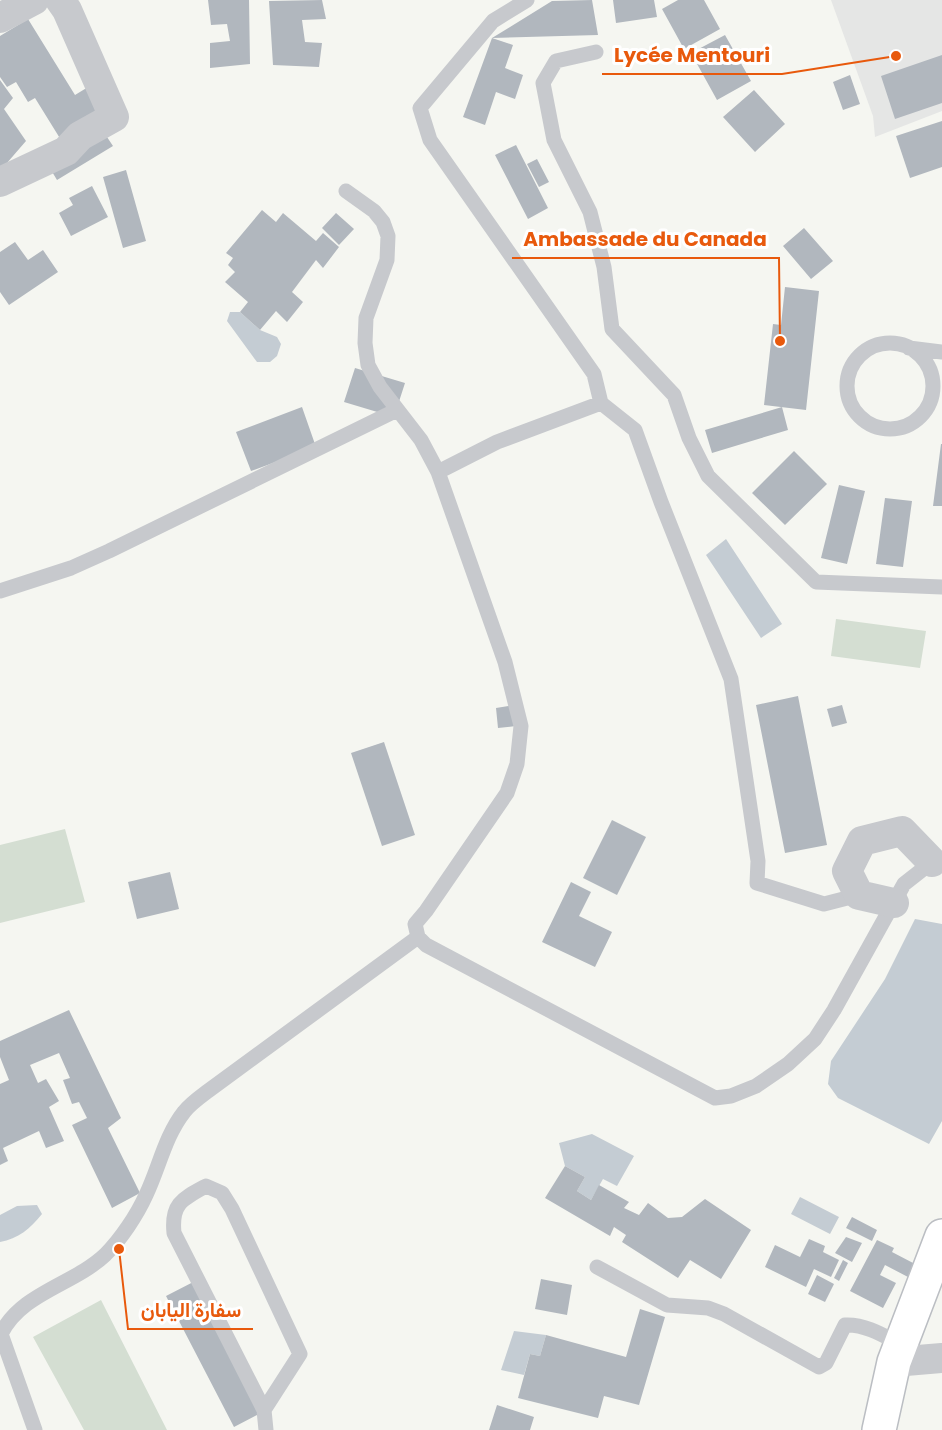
<svg xmlns="http://www.w3.org/2000/svg" width="942" height="1430" viewBox="0 0 942 1430" font-family="Poppins,Vazirmatn,sans-serif">
	<style>
		.built { fill: #e5e6e5 }
		.green { fill: #d4ded2 }
		.water { fill: #c4ccd3 }
		.building { fill: #b1b7be }
		.lines { fill: none; stroke-linecap: round; stroke-linejoin: round }
		.secondary-casing { stroke: #bbbec3; stroke-width: 36 }
		.service { stroke: #c7c9cd; stroke-width: 15 }
		.minor { stroke: #c7c9cd; stroke-width: 30 }
		.secondary { stroke: #fff; stroke-width: 33 }
		.leader { fill: none; stroke: #e8590c; stroke-width: 2 }
		.callout-dot { fill: #e8590c; stroke: #fff; stroke-width: 2 }
		.callout-label { font-size: 20px; text-anchor: middle; font-weight: bold; fill: #e8590c; stroke: #fff; stroke-width: 6; stroke-linejoin: round; paint-order: stroke }
	</style>
	<rect width="100%" height="100%" fill="#f5f6f1"/>
	<path class="built" d="M 831,0 L 942,0 L 942,111 L 875,137 L 873,116 Z"/>
	<path class="green" d="M 836,619 L 926,631 L 920,668 L 831,656 Z
		M 65,829 L 85,902 L 0,923 L 0,845 Z
		M 101,1300 L 167,1430 L 84,1430 L 33,1337 Z"/>
	<path class="water" d="M 230,312 L 240,312 L 260,330 L 277,337 L 281,344 L 277,356 L 270,362 L 257,362 L 227,321 Z
		M 726,539 L 782,624 L 761,638 L 706,555 Z
		M 915,919 L 942,924 L 942,1121 L 929,1144 L 838,1098 L 828,1084 L 831,1061 L 885,979 Z
		M 592,1134 L 634,1156 L 617,1186 L 603,1179 L 591,1200 L 577,1191 L 585,1177 L 565,1166 L 559,1143 Z
		M 800,1197 L 839,1217 L 830,1234 L 791,1214 Z
		M 37,1205 L 42,1214 C 31,1228 18,1239 0,1242 L 0,1215 L 17,1206 Z
		M 514,1331 L 546,1335 L 540,1356 L 530,1354 L 524,1375 L 501,1370 Z"/>
	<path class="building" d="M 208,0 L 249,0 L 250,64 L 210,68 L 210,43 L 230,41 L 227,24 L 211,25 Z
		M 322,0 L 326,19 L 302,20 L 305,42 L 322,43 L 319,67 L 273,65 L 269,1 Z
		M 592,0 L 598,35 L 492,38 L 552,1 Z
		M 613,0 L 654,0 L 657,17 L 616,23 Z
		M 678,0 L 704,0 L 720,29 L 684,49 L 662,9 Z
		M 28,19 L 75,95 L 93,84 L 111,113 L 61,140 L 35,98 L 28,102 L 16,82 L 7,87 L 0,77 L 0,36 Z
		M 725,35 L 751,81 L 717,100 L 691,53 Z
		M 492,38 L 513,45 L 505,68 L 523,75 L 515,99 L 496,92 L 485,125 L 463,117 Z
		M 942,55 L 942,103 L 895,119 L 881,76 Z
		M 850,75 L 860,104 L 843,110 L 833,82 Z
		M 0,80 L 13,98 L 4,109 L 26,141 L 0,171 Z
		M 754,90 L 785,124 L 755,152 L 723,117 Z
		M 942,121 L 942,167 L 910,178 L 896,136 Z
		M 103,131 L 113,146 L 57,180 L 48,165 Z
		M 516,145 L 548,208 L 528,219 L 495,155 Z
		M 537,159 L 549,182 L 539,187 L 527,164 Z
		M 126,170 L 146,241 L 123,248 L 103,177 Z
		M 92,186 L 108,217 L 71,236 L 59,213 L 73,205 L 69,198 Z
		M 262,210 L 276,222 L 283,213 L 316,241 L 323,233 L 339,247 L 323,268 L 316,260 L 292,292 L 303,302 L 287,322 L 276,311 L 260,330 L 240,312 L 248,302 L 225,282 L 235,272 L 228,265 L 233,258 L 226,253 Z
		M 336,213 L 354,229 L 339,245 L 322,228 Z
		M 804,228 L 833,261 L 811,279 L 783,246 Z
		M 15,242 L 28,260 L 43,250 L 58,272 L 9,305 L 0,292 L 0,252 Z
		M 785,287 L 819,291 L 806,410 L 764,405 L 773,324 L 781,325 Z
		M 355,368 L 405,383 L 394,417 L 344,402 Z
		M 302,407 L 316,447 L 251,471 L 236,432 Z
		M 782,407 L 788,430 L 712,453 L 705,430 Z
		M 941,444 L 942,444 L 942,506 L 933,506 Z
		M 794,451 L 827,484 L 785,525 L 752,493 Z
		M 839,485 L 865,491 L 847,564 L 821,558 Z
		M 885,498 L 912,501 L 903,567 L 876,564 Z
		M 798,696 L 827,845 L 785,853 L 756,705 Z
		M 514,705 L 516,726 L 498,728 L 496,708 Z
		M 842,705 L 847,723 L 832,727 L 827,709 Z
		M 384,742 L 415,835 L 382,846 L 351,753 Z
		M 612,820 L 646,837 L 617,895 L 583,878 Z
		M 170,872 L 179,909 L 137,919 L 128,882 Z
		M 571,882 L 591,892 L 579,916 L 612,932 L 595,967 L 542,942 Z
		M 69,1010 L 121,1118 L 108,1128 L 140,1193 L 112,1208 L 72,1125 L 87,1118 L 79,1102 L 72,1104 L 63,1080 L 70,1078 L 59,1053 L 30,1065 L 38,1083 L 46,1079 L 59,1101 L 49,1107 L 64,1141 L 46,1148 L 39,1131 L 3,1148 L 8,1161 L 0,1165 L 0,1084 L 9,1080 L 0,1057 L 0,1041 Z
		M 565,1166 L 585,1177 L 577,1191 L 591,1200 L 599,1185 L 629,1202 L 624,1208 L 639,1215 L 648,1203 L 668,1218 L 682,1217 L 705,1199 L 751,1230 L 721,1279 L 690,1260 L 678,1278 L 622,1242 L 626,1235 L 614,1227 L 610,1236 L 545,1198 Z
		M 852,1217 L 877,1230 L 872,1241 L 846,1228 Z
		M 846,1237 L 862,1243 L 852,1262 L 835,1253 Z
		M 809,1239 L 825,1246 L 823,1252 L 839,1260 L 831,1277 L 814,1269 L 806,1287 L 765,1267 L 775,1245 L 800,1257 Z
		M 877,1240 L 894,1248 L 892,1252 L 915,1264 L 908,1277 L 885,1265 L 880,1275 L 896,1283 L 883,1308 L 850,1291 Z
		M 843,1260 L 848,1263 L 839,1281 L 834,1278 Z
		M 817,1275 L 834,1284 L 825,1302 L 808,1294 Z
		M 201,1278 L 259,1414 L 234,1427 L 166,1296 Z
		M 541,1279 L 572,1285 L 567,1315 L 535,1309 Z
		M 640,1309 L 665,1317 L 639,1405 L 604,1396 L 598,1418 L 518,1398 L 530,1354 L 540,1356 L 546,1335 L 626,1357 Z
		M 497,1405 L 534,1417 L 530,1430 L 489,1430 Z"/>
	<g class="lines">
		<g class="secondary-casing">
			<path id="secondary" d="M 879,1430 L 894,1362 L 942,1236"/>
		</g>
		<path class="service" d="M 527,0 L 493,21 L 420,108 L 430,140 L 594,374 L 601,403 L 635,430 L 661,502 L 731,679 L 758,861 L 757,883 L 824,904 L 859,895
			M 596,52 L 556,61 L 543,83 L 554,140 L 590,212 L 604,267 L 612,329 L 674,395 L 689,438 L 708,476 L 816,582 L 942,587
			M 346,191 L 374,211 L 383,222 L 388,236 L 387,260 L 366,318 L 365,343 L 368,365 L 380,387 L 421,440 L 438,472 L 505,662 L 521,726 L 517,764 L 507,793 L 426,911 L 415,924 L 418,937 L 426,945 L 715,1098 L 731,1096 L 756,1086 L 788,1064 L 815,1039 L 834,1010 L 904,884 L 932,862 L 937,861
			M847 386a43 43 0 1 1 86 0a43 43 0 1 1-86 0Z
			M 909,348 L 942,352
			M 438,472 L 497,442 L 601,403
			M 0,591 L 71,568 L 109,551 L 397,410
			M 597,1267 L 667,1305 L 708,1308 L 724,1314 L 819,1367 L 826,1363 L 845,1325 C 865,1324 883,1335 900,1344
			M 264,1410 L 300,1354 L 232,1209 L 222,1193 L 206,1186 C 182,1199 171,1204 174,1233 L 264,1410 L 266,1430
			M 35,1430 L 1,1334 C 21,1293 73,1285 105,1255 C 121,1239 137,1215 146,1195 C 159,1168 165,1136 184,1112 C 190,1104 200,1097 208,1091 L 418,937"/>
		<path class="minor" d="M 0,18 L 34,0
			M 0,182 L 66,151 L 80,136 L 114,117 L 67,10 L 60,0
			M 894,903 L 859,895 L 847,871 L 862,841 L 902,831 L 932,862
			M 894,1362 L 942,1358"/>
		<use href="#secondary" class="secondary"/>
	</g>
	<path class="leader" d="M896 56L782 74H602M780 341L779 258H512M119 1249L128 1329H253"/>
	<g class="callout-dot">
		<circle cx="896" cy="56" r="6"/>
		<circle cx="780" cy="341" r="6"/>
		<circle cx="119" cy="1249" r="6"/>
	</g>
	<g class="callout-label">
		<text x="692" y="62">Lycée Mentouri</text>
		<text x="645" y="246">Ambassade du Canada</text>
		<text x="191" y="1317">سفارة اليابان</text>
	</g>
</svg>
